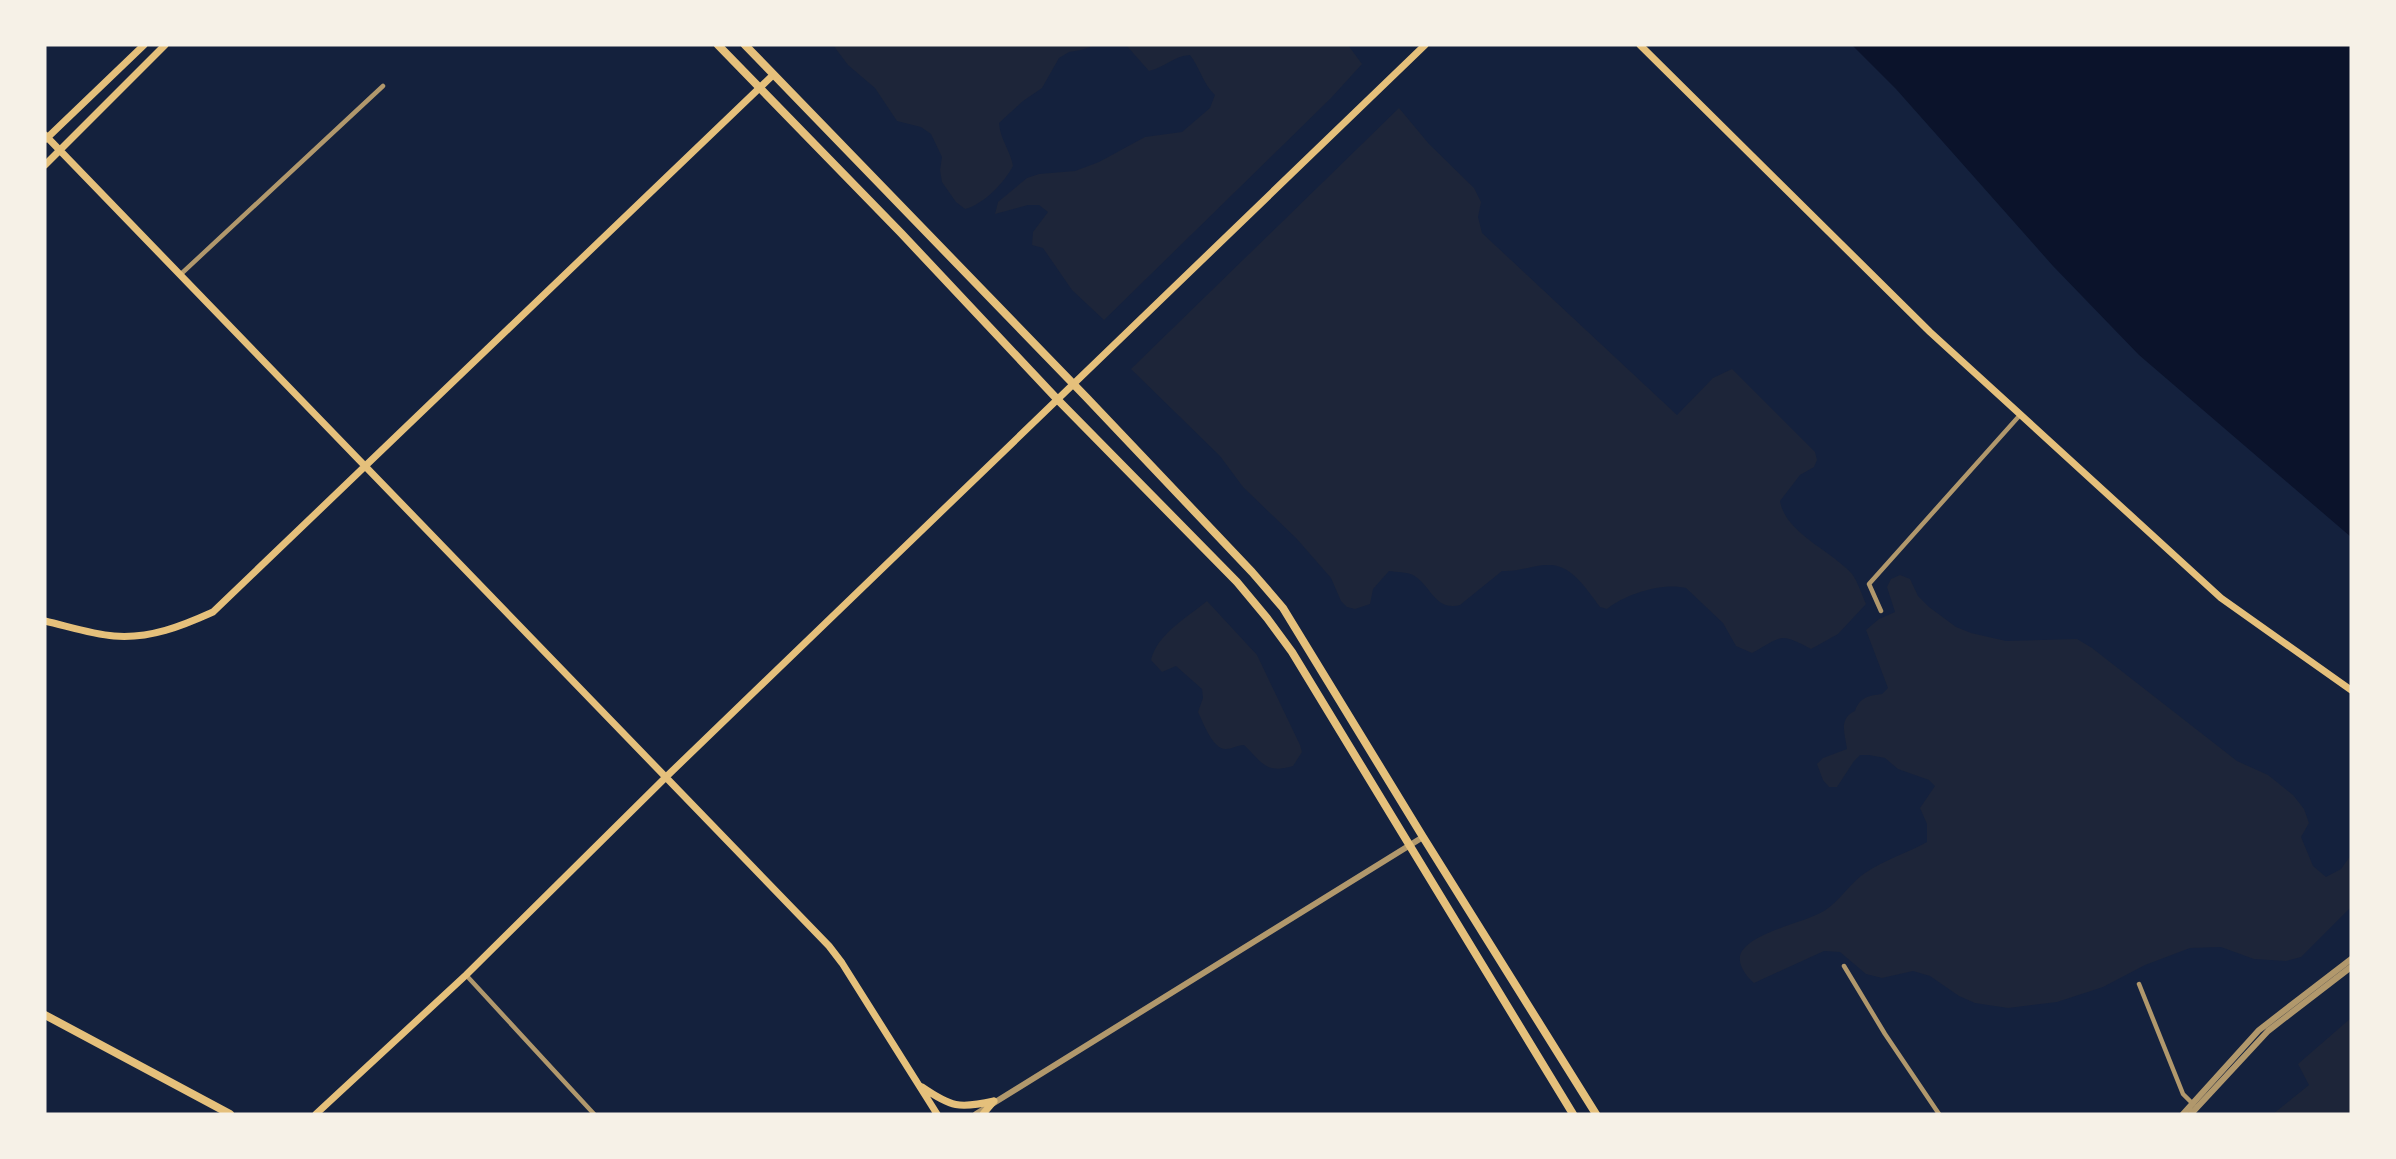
<svg xmlns="http://www.w3.org/2000/svg" width="2396" height="1159" viewBox="0 0 2396 1159" font-family="Roboto,sans-serif">
	<style>
		.green { fill: #1d2539 }
		.water { fill: #0b132b }
		.lines { fill: none; stroke-linecap: round; stroke-linejoin: round }
		.minor { stroke: #b1986c; stroke-width: 4.5 }
		.tertiary { stroke: #b1986c; stroke-width: 6 }
		.secondary { stroke: #e5c07b; stroke-width: 7 }
		.primary { stroke: #e5c07b; stroke-width: 8 }
	</style>
	<rect width="100%" height="100%" fill="#14213d"/>
	<path class="green" d="M 833,45 L 1096,45 L 1081,50 L 1069,52 L 1059,58 L 1042,88 L 1023,101 L 999,123 C 1000,139 1010,150 1013,166 C 1004,183 984,204 965,209 L 956,202 L 942,182 L 940,170 L 942,157 L 931,134 L 921,127 L 897,121 L 875,88 L 848,65 Z
		M 1126,45 L 1348,45 L 1362,64 L 1331,98 L 1104,320 L 1072,290 L 1043,248 L 1032,245 L 1033,232 L 1048,212 L 1039,205 L 1028,205 L 995,214 L 998,202 L 1027,178 L 1039,174 L 1075,171 L 1099,162 L 1145,137 L 1182,132 L 1210,108 L 1215,95 C 1203,84 1200,68 1190,55 C 1174,56 1165,67 1149,71 Z
		M 1399,108 L 1429,144 L 1474,188 L 1481,202 L 1478,217 L 1482,233 L 1677,415 L 1713,378 L 1732,369 L 1815,452 L 1817,460 L 1814,467 L 1800,475 L 1780,501 C 1785,533 1832,551 1852,574 C 1858,582 1862,595 1866,604 L 1838,634 L 1811,649 C 1779,632 1783,636 1752,653 L 1736,646 L 1723,623 L 1686,588 C 1663,582 1625,594 1607,609 L 1600,607 C 1588,591 1572,565 1550,565 C 1535,564 1521,572 1502,571 L 1460,605 C 1434,611 1432,586 1413,575 C 1407,572 1396,572 1389,571 L 1373,589 L 1370,604 L 1355,609 L 1347,607 L 1341,601 L 1331,578 L 1296,538 L 1243,487 L 1220,456 L 1131,369 Z
		M 1900,575 L 1910,579 L 1918,596 L 1929,607 L 1956,627 L 1971,633 L 2006,641 L 2077,639 L 2092,648 L 2237,761 L 2268,775 L 2293,795 L 2304,809 L 2309,823 L 2301,837 L 2313,866 L 2326,877 L 2341,869 L 2351,855 L 2351,907 L 2301,957 L 2286,961 L 2254,959 L 2221,947 L 2190,948 L 2145,965 L 2103,987 L 2057,1002 L 2008,1008 L 1975,1003 L 1959,996 L 1930,976 L 1913,971 L 1882,978 L 1866,974 L 1840,952 L 1824,951 L 1754,983 C 1746,976 1735,962 1742,951 C 1755,931 1804,923 1824,911 C 1840,901 1850,883 1865,873 C 1884,860 1907,853 1927,842 L 1927,824 L 1920,808 L 1935,786 L 1929,780 L 1898,769 L 1885,758 L 1869,755 L 1860,755 L 1854,761 L 1837,787 L 1829,787 L 1823,780 L 1817,764 L 1823,758 L 1847,749 C 1845,733 1838,719 1855,711 C 1860,697 1868,696 1882,694 L 1888,688 L 1866,630 L 1879,619 L 1895,612 L 1887,587 L 1891,579 Z
		M 1207,601 L 1257,655 L 1300,745 L 1302,752 L 1293,766 C 1265,774 1263,763 1244,745 C 1237,745 1232,749 1226,749 C 1213,750 1203,722 1198,712 L 1203,698 L 1202,689 L 1176,666 L 1162,672 L 1151,660 C 1157,634 1188,617 1207,601 Z
		M 2351,1018 L 2351,1114 L 2273,1114 L 2309,1085 L 2298,1064 Z"/>
	<path class="water" d="M 1852,45 L 2351,45 L 2351,537 L 2139,355 L 2053,266 L 1896,89 Z"/>
	<g class="lines">
		<path class="minor" d="M 181,274 L 383,86
			M 1881,611 L 1869,584 L 2020,415
			M 1844,966 L 1885,1034 L 1939,1114
			M 466,975 L 594,1114
			M 2139,984 L 2183,1094 L 2193,1104"/>
		<path class="tertiary" d="M 976,1114 L 1423,837
			M 2183,1114 L 2259,1030 L 2351,959
			M 2191,1114 L 2268,1031 L 2351,967"/>
		<path class="secondary" d="M 1640,45 L 1930,332 L 2221,598 L 2351,690
			M 45,135 L 829,946 L 842,963 L 937,1114
			M 46,139 L 144,45
			M 45,165 L 165,45
			M 45,621 C 67,626 91,634 114,636 C 150,639 182,626 213,612 L 773,75
			M 922,1087 C 951,1107 959,1109 994,1101
			M 316,1114 L 466,975 L 666,777 L 1425,45
			M 983,1114 L 994,1101"/>
		<path class="primary" d="M 718,45 L 901,233 L 1057,399 L 1237,582 L 1267,618 L 1292,652 L 1573,1114
			M 745,45 L 1086,397 L 1252,572 L 1283,608 L 1423,837 L 1596,1114
			M 45,1015 L 230,1114"/>
	</g>
	<rect width="2396" height="1159" fill="none" stroke="#f6f1e7" stroke-width="93"/>
</svg>
